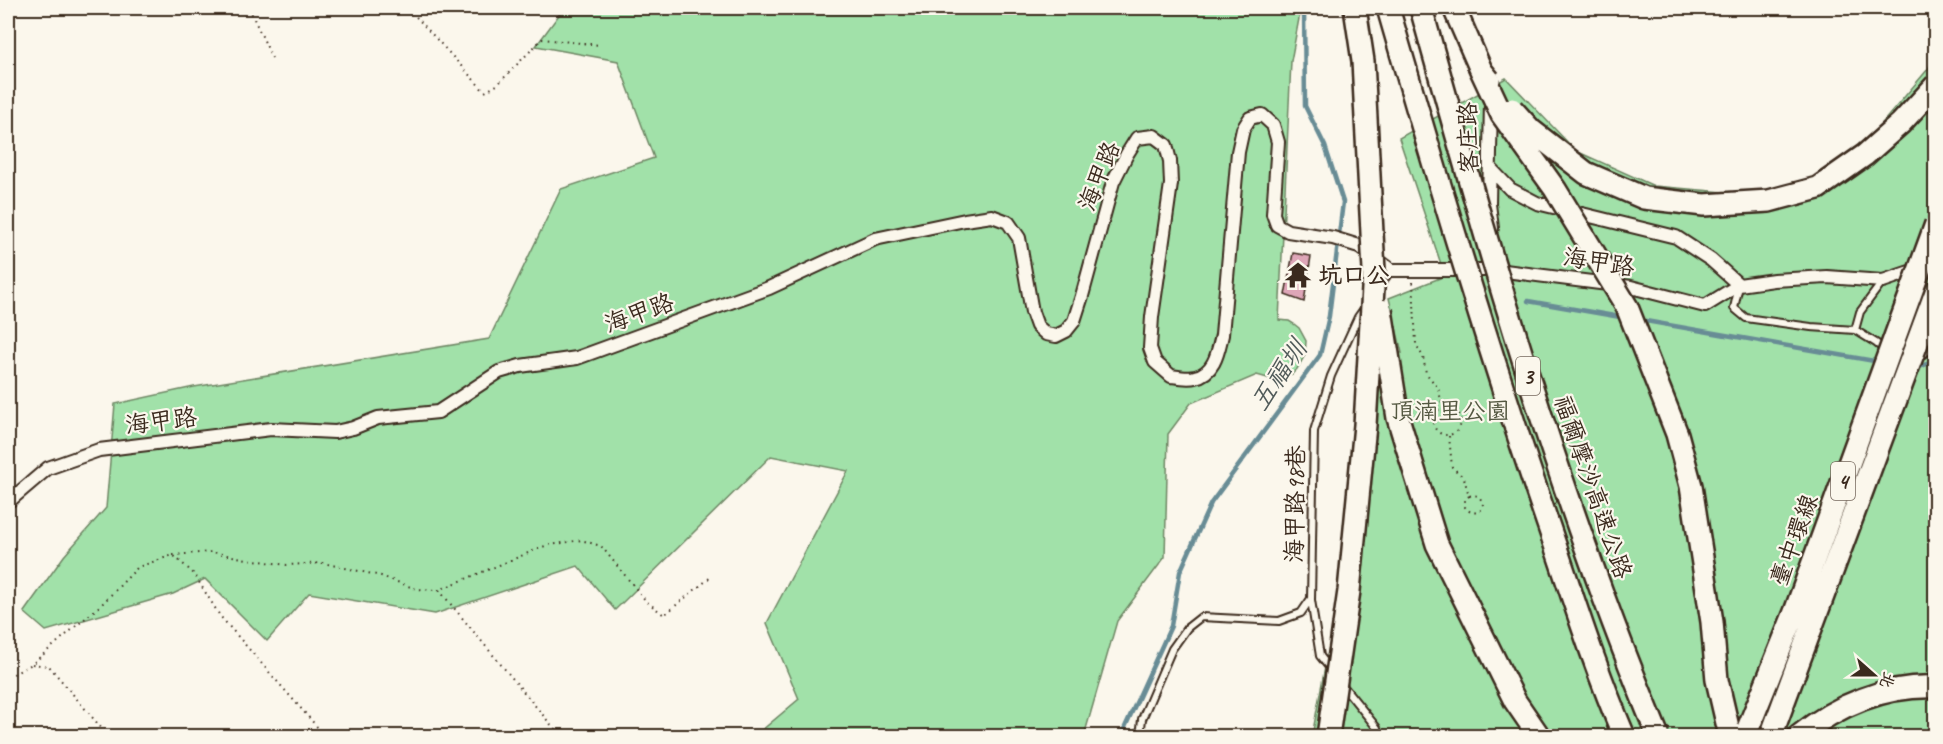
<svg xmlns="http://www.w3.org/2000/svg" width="1943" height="744" viewBox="0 0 1943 744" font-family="Caveat,'LXGW WenKai TC',sans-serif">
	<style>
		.green { fill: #a1e1a9; stroke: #6e8664; stroke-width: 1.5 }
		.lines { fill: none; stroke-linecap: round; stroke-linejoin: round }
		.stream { stroke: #678c95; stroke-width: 4.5 }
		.building { fill: #dea6b8; stroke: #3b2a1e; stroke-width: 1.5 }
		.lane-casing { stroke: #3b2a1e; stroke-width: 10 }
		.street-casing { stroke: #3b2a1e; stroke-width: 16 }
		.highway-casing { stroke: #3b2a1e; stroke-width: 26 }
		.path { stroke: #3b2a1e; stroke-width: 2; stroke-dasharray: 1.5 4.5; stroke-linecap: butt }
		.lane { stroke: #fbf7ec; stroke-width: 6 }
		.street { stroke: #fbf7ec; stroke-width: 12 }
		.highway { stroke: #fbf7ec; stroke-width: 21 }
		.highway-bridge-casing { stroke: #3b2a1e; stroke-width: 26; stroke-linecap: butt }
		.highway-bridge { stroke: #fbf7ec; stroke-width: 21 }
		.labels { text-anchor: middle; stroke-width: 4.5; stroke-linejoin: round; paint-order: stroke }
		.shield { fill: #fbf7ec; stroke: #75685c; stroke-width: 1.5 }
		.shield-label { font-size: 22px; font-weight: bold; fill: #3b2a1e }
		.street-label { font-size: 24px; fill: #3b2a1e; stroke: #fbf7ec }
		.poi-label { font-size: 24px; font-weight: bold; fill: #3b2a1e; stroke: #fbf7ec; text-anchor: start }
		.park-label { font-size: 24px; fill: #545841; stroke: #fbf7ec }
		.water-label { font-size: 26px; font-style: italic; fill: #515b5a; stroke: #fbf7ec }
	</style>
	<rect width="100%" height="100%" fill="#fbf7ec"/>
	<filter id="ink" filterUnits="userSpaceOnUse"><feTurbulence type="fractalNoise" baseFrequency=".0167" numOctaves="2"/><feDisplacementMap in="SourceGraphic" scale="12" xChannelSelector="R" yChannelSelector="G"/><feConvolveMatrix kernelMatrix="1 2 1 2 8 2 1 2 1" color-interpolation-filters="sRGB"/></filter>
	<g filter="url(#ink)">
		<path class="green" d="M 564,8 L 1301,8 L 1291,61 L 1279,320 L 1289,321 L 1294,324 L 1299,328 L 1306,341 L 1305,355 L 1297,369 L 1292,374 L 1278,379 L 1271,379 L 1257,375 L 1191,403 L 1168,434 L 1165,557 L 1117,621 L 1084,736 L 755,736 L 799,699 L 767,623 L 848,471 L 771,456 L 615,610 L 578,566 L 435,614 L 309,593 L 267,641 L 205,579 L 173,594 L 46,631 L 24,612 L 64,556 L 106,508 L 115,404 L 194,387 L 489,339 L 561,189 L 654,158 L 618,61 L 536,46 Z
			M 1935,55 L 1935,736 L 1312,736 L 1347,551 L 1360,344 L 1402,353 L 1389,298 L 1445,276 L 1399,138 L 1506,78 L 1576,151 L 1654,186 L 1736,193 L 1799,189 L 1862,147 L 1928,69 Z"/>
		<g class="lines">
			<path class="stream" d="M 1528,301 L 1626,318
				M 1640,320 L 1880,362
				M 1915,369 L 1936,360
				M 1121,736 L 1171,626 L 1180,572 L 1211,503 L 1320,355 L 1329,316 L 1343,202 L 1325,146 L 1305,106 L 1304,8"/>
		</g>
		<path class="building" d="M 1293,253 L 1311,256 L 1304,302 L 1285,295 Z"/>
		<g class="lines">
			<g class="lane-casing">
				<path id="lane" d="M 1739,286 L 1734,308 L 1746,318 L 1811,327 L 1855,330 L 1876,343 L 1890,355 L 1900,360 L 1907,360
					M 1379,287 L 1391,270
					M 1855,330 L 1860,312 L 1883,281
					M 1917,358 L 1936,346
					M 1332,671 L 1320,656 L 1311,600 L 1314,431 L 1331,376 L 1358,317 L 1365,307
					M 1340,682 L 1377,728 L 1380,736
					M 1140,736 L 1142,719 L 1172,649 L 1187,628 L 1201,617 L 1279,621 L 1301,613 L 1310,600"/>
			</g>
			<g class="street-casing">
				<path id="street" d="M 1491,101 L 1489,204 L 1492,228
					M 1490,168 L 1510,189 L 1537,203 L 1676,237 L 1711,260 L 1739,285
					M 8,502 L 48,468 L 99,450 L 271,429 L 335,432 L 353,428 L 378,418 L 438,412 L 499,372 L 520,366 L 577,358 L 769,288 L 875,239 L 965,220 L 992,216 L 1008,222 L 1019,238 L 1032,312 L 1037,326 L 1046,334 L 1056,336 L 1066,331 L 1074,321 L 1082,296 L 1113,182 L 1127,154 L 1137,138 L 1154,136 L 1166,145 L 1170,161 L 1171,184 L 1152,317 L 1150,348 L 1155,362 L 1171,376 C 1178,377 1188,379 1195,377 C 1215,373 1218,351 1222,335 L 1238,152 L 1243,129 L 1250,118 L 1262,115 L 1273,125 L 1278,142 L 1273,214 L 1277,225 L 1288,231 L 1333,238 L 1359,246 L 1391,270 L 1497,270 L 1631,287 L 1705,306 L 1739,285 L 1774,280 L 1827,277 L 1883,281 L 1936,263"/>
			</g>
			<g class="highway-casing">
				<path id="highway" d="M 1799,736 C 1837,705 1885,685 1936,687"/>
			</g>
			<path class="path" d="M 249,8 L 272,58
				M 255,8 L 264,8
				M 408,8 L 485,92 L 497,85 L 542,39 L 600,45
				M 1413,282 L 1416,344 L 1423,357 L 1426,373 L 1438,388 L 1443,407
				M1433 421a14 14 0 1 1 28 0a14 14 0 1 1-28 0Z
				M 1449,436 L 1452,467 L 1464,478 L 1469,496 L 1465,500 L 1465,507 C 1470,513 1474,514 1481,510 L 1483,504 C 1480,496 1477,494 1469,496
				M 173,555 L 212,552 L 247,559 L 287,565 L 323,563 L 381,576 L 416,589 L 439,590 L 545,546 L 581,540 L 601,546 L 646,601 L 664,615 L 712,576
				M 439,590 L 552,726 L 564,736
				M 32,664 L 49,666 L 108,736
				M 8,677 L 32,664 L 102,604 L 138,567 L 173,555 L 194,574 L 220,616 L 325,736"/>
			<use href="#lane" class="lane"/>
			<use href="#street" class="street"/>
			<use href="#highway" class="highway"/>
			<g class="highway-bridge-casing">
				<path id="highway-bridge" d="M 1388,8 C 1438,182 1490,356 1549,527 C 1573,598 1595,668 1624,736
					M 1421,8 C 1489,254 1560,500 1658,736
					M 1454,8 L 1481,70 L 1489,80
					M 1481,70 L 1502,115 L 1555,189 L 1627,307 L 1677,434 L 1691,486 L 1712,622 L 1717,680 L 1730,736
					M 1512,109 L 1531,130 L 1586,173 L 1644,198 L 1704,205 L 1769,201 L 1818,188 L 1865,155 L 1901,123 L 1936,85
					M 1381,310 L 1398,418 L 1437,544 L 1515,701 L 1539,736
					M 1328,736 L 1349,591 L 1365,425 L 1374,271 L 1363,61 L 1355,8
					M 1745,736 L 1795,612 L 1936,224
					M 1771,736 L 1936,292"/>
			</g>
			<use href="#highway-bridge" class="highway-bridge"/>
		</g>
	</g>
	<defs>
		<g id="temple-bare" transform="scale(2.07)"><path d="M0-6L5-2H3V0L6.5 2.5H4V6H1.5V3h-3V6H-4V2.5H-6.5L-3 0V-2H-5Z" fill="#3b2a1e" stroke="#fbf7ec" stroke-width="2.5" paint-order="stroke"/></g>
	</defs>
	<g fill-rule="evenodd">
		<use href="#temple-bare" x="1298" y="275"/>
	</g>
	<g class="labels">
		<g class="shield">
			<rect x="1516" y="357" width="24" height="38" rx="4.5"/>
			<rect x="1831" y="462" width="24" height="38" rx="4.5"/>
		</g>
		<g class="shield-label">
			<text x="1528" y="384">3</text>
			<text x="1843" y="489">4</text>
		</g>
		<g class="street-label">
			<text transform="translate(1468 138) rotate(-91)" y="8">客庄路</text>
			<text transform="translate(1099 176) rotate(-68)" y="8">海甲路</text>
			<text transform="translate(1599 262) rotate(9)" y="8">海甲路</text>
			<text transform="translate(639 313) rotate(-20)" y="8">海甲路</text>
			<text transform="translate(161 421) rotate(-7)" y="8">海甲路</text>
			<text transform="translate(1593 487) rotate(71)" y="8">福爾摩沙高速公路</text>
			<text transform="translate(1295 504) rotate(-89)" y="8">海甲路98巷</text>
			<text transform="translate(1794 540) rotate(-70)" y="8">臺中環線</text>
		</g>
		<g class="poi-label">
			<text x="1318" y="283">坑口公</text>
		</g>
		<g class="park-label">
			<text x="1450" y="419">頂湳里公園</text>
		</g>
		<g class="water-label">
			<text transform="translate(1278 375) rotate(-56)" y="9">五福圳</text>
		</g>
	</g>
	<rect width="1943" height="744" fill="none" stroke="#fbf7ec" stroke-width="30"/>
	<rect x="15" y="15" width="1913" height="714" fill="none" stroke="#3b2a1e" stroke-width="2" filter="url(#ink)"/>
	<g transform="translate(1874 675) rotate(111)" stroke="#fbf7ec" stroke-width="4.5" paint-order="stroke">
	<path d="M0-4.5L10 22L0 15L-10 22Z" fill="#3b2a1e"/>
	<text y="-9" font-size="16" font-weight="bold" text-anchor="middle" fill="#3b2a1e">北</text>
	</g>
</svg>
